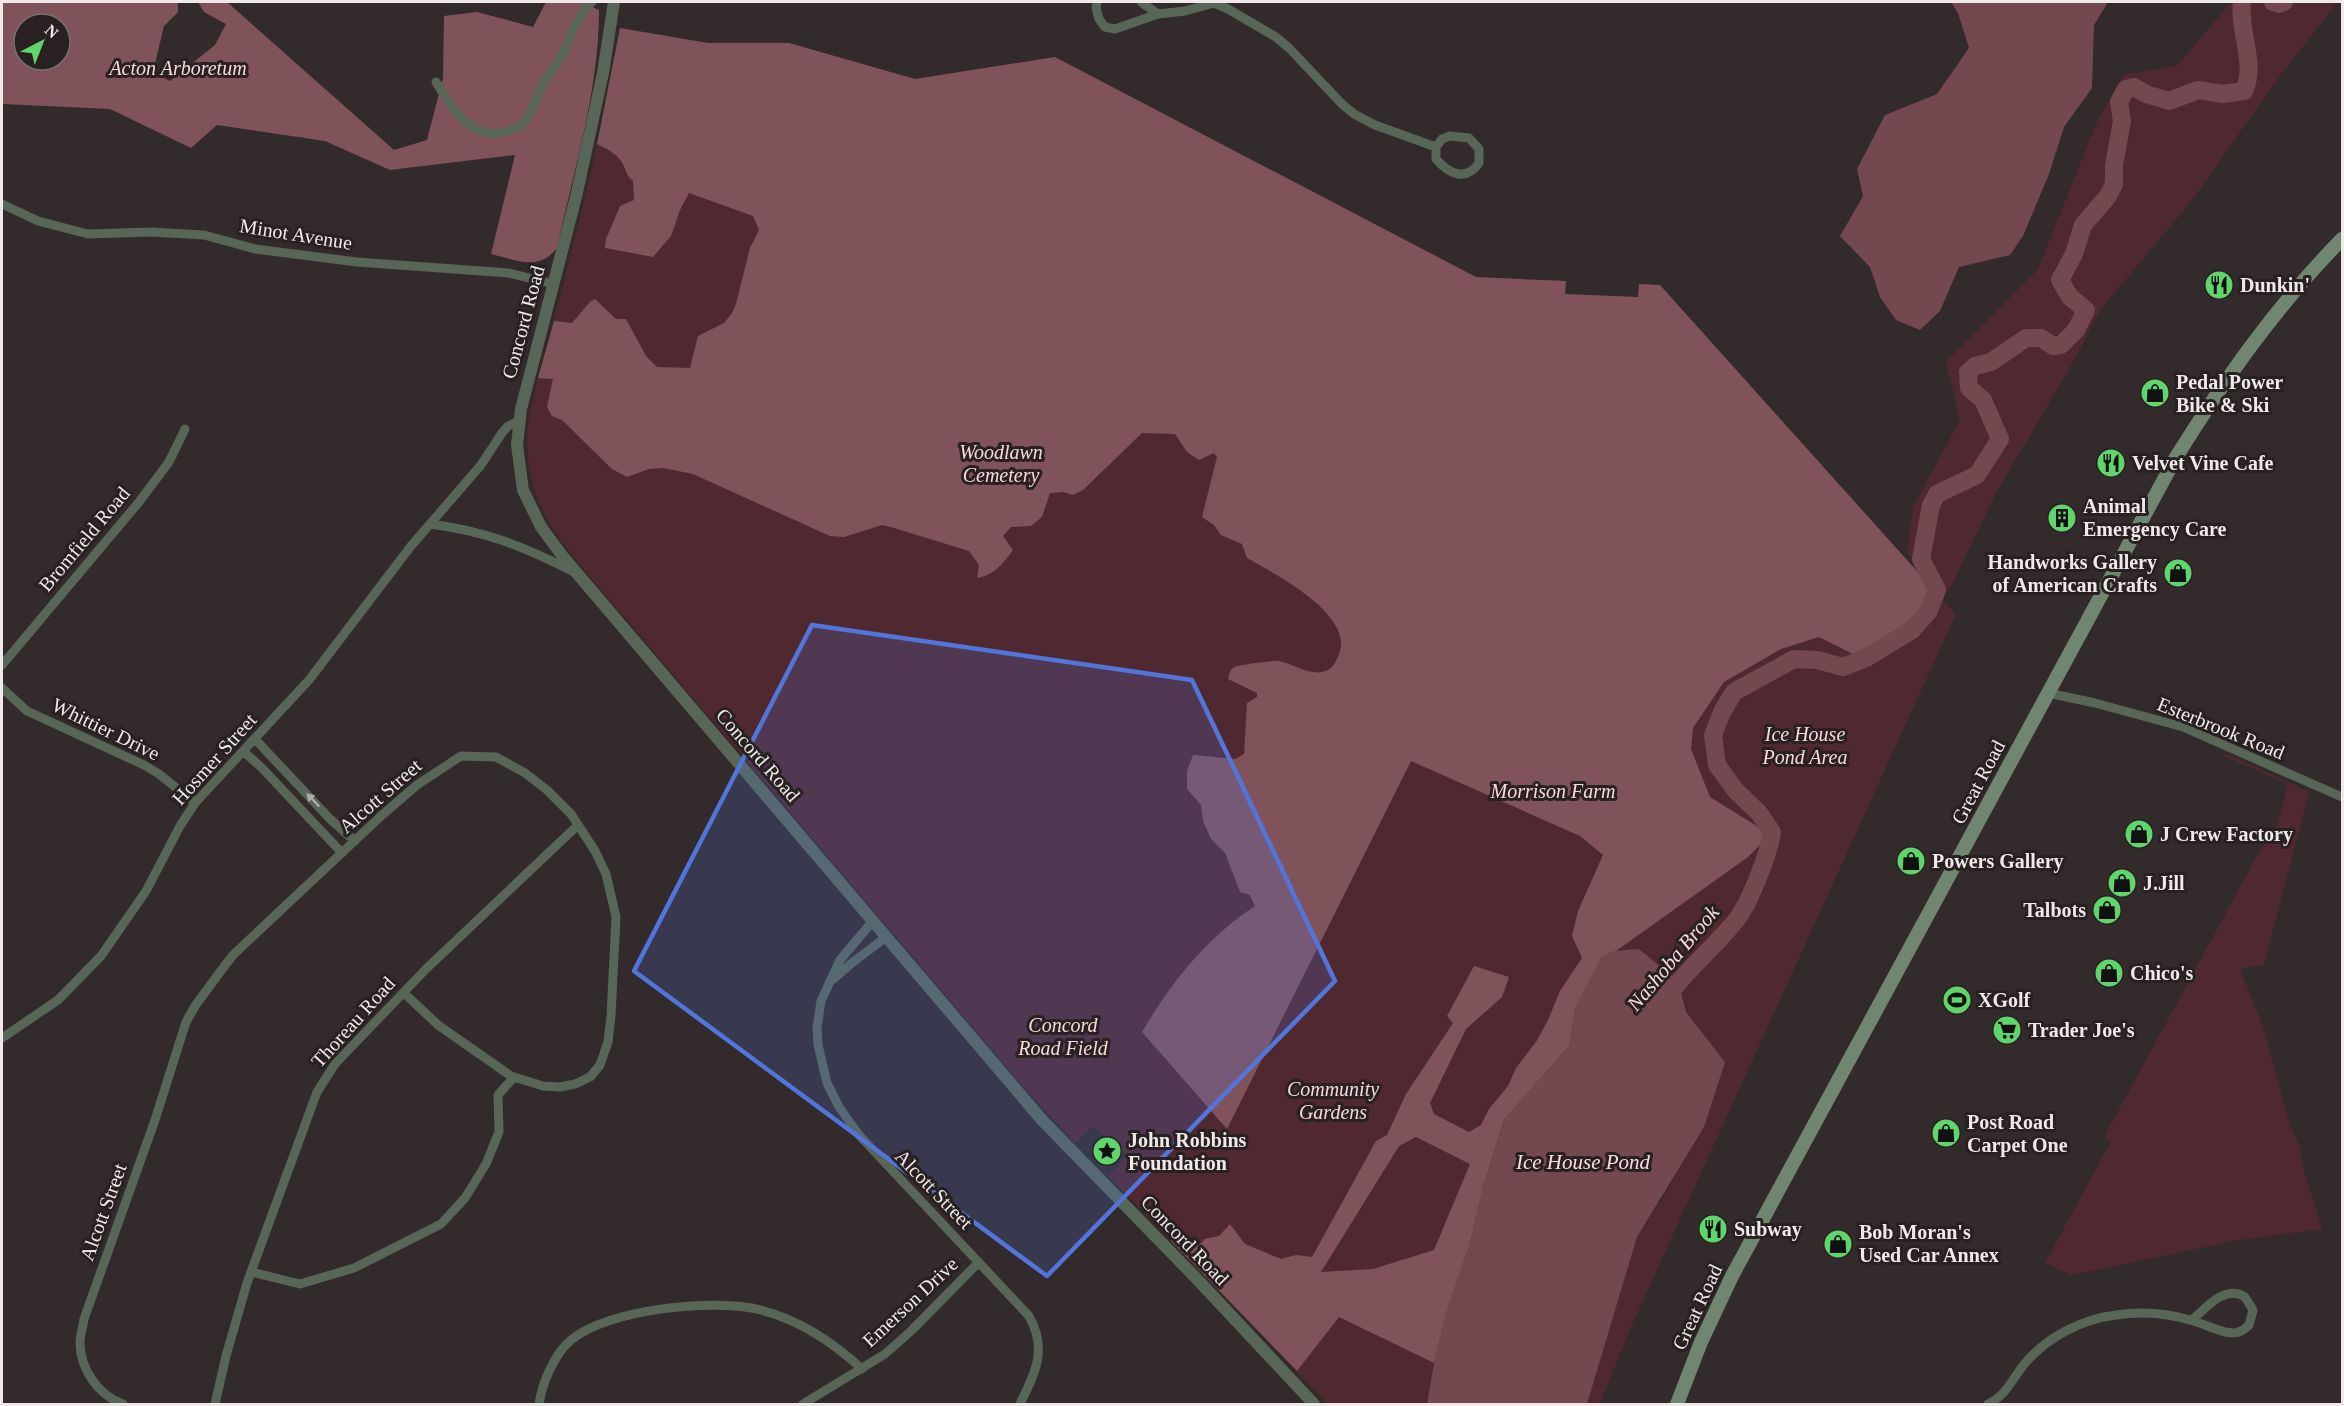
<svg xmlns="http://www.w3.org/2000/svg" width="2344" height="1406" viewBox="0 0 2344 1406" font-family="Georgia,serif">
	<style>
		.green { fill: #502930 }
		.forest { fill: #80535b; fill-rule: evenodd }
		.water { fill: #74484f }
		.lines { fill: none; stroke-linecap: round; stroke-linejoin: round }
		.river { stroke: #74484f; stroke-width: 18 }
		.minor { stroke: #586658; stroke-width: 9 }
		.tertiary { stroke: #586658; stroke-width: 12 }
		.secondary { stroke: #708671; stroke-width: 14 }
		.oneway { fill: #abaea8 }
		.marked { fill: #5275dc; fill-opacity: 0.2; stroke: #5275dc; stroke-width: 4.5; stroke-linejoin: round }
		.labels { text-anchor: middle; stroke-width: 6; stroke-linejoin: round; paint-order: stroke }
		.park-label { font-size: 20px; font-style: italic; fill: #f9d8dd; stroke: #282021 }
		.street-label { font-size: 20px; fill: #efe9ea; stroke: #282021 }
		.poi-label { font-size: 20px; font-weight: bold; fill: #efe9ea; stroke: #282021; text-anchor: start }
		.water-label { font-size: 21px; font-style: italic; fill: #fbdbdf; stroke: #282021 }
	</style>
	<rect width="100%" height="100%" fill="#322a2b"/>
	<path class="green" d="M 2231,2 L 2338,2 L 2282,73 L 2190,203 L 2100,310 L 2075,359 L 1996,493 L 1948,593 L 1907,553 L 1913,507 L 1960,420 L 1946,362 L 2038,269 L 2096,124 L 2123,75 L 2177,66 Z
		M 620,28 L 708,43 L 789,43 L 915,79 L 1055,57 L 1476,277 L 1566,281 L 1565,294 L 1638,297 L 1639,284 L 1660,285 L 1956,614 L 1671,1239 L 1628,1334 L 1600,1404 L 1587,1404 L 1637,1237 L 1669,1187 L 1725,1062 L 1686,1012 L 1678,981 L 1639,949 L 1613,951 L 1434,1363 L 1427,1404 L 1327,1404 L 1262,1334 L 1108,1176 L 1127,1155 L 1092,1126 L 1075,1143 L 1028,1092 L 575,559 C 534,508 520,470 531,405 C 565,280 598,156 620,28 Z
		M 2225,753 L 2309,792 L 2264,965 L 2240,969 L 2262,1023 L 2290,1125 L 2300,1147 L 2303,1167 L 2322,1229 L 2239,1240 L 2072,1275 L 2045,1263 L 2111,1141 L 2104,1137 L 2264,843 L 2267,844 L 2278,822 L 2288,784 L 2224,756 Z"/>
	<path class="forest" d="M 2,2 L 178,2 L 178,12 L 164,26 L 153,72 L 170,81 L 215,45 L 226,24 L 204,12 L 198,2 L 227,2 L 394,150 L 427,140 L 443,78 L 444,16 L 477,12 L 533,27 L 546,2 L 581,2 L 599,10 C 599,90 574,170 557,248 C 538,272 517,260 491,254 L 515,155 L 390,170 L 325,141 L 217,125 L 191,148 L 110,109 L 2,104 ZM 24,24 L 60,24 L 60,60 L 24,60 Z
		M 620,28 L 708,43 L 789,43 L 915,79 L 1055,57 L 1476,277 L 1566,281 L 1565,294 L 1638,297 L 1639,284 L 1660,285 L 1933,589 L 1921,611 L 1905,630 L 1855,655 L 1819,637 L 1781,649 L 1724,682 L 1693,728 L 1691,749 L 1710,797 L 1768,833 L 1765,840 L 1748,857 L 1616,951 L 1613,951 L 1576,1006 L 1569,1046 L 1504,1120 L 1484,1184 L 1470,1244 L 1447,1311 L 1434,1363 L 1339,1317 L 1297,1371 L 1171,1241 L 1178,1227 L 1185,1242 L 1199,1245 L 1205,1239 L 1219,1236 L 1230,1224 L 1245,1244 L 1281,1259 L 1296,1255 L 1312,1257 L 1376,1141 L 1387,1135 L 1406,1094 L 1453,1023 L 1447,1016 L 1474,966 L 1509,977 L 1502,997 L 1466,1029 L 1430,1103 L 1434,1114 L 1469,1132 L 1481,1125 L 1489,1109 L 1508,1086 L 1516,1068 L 1536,1042 L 1548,1020 L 1560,991 L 1582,958 L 1572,936 L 1578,911 L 1603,855 L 1580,836 L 1411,761 L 1227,1129 L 1142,1032 C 1171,983 1207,937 1255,906 L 1250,895 L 1240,892 L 1225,853 L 1211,839 L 1203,821 L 1201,805 L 1187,789 L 1187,771 L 1193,755 L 1235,759 L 1244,754 L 1247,703 L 1257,697 L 1257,693 L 1228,679 C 1229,674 1230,670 1234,667 C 1237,665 1275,660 1279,661 C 1295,664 1312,678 1328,670 C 1335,666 1338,657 1340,651 C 1351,613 1274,573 1247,558 L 1242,544 L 1221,535 L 1214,525 L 1202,517 L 1217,457 L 1214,453 L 1199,460 L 1187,452 L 1175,434 L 1142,433 L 1083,490 L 1073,495 L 1063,492 L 1050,493 L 1042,517 L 1031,526 L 1011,527 L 1003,536 L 1013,550 C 1003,564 993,576 977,578 L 979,565 L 969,551 L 894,528 L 882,525 L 844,537 L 830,536 L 693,474 L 663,468 L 649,469 L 627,477 L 612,469 L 562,420 L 552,416 L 547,407 L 553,379 L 538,378 L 554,321 L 572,323 L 590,302 L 595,299 L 616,319 L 626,319 L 646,356 L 657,367 L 690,368 L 698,336 L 724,323 L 732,313 L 736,304 L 750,248 L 759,230 L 753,216 L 689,193 L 680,210 L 671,236 L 653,257 L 605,248 L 606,239 L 620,206 L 634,200 L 633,181 C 624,173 627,169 621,161 C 616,153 605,148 597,144 ZM 1416,1137 L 1470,1164 L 1434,1250 L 1373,1269 L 1321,1272 L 1399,1146 Z"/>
	<path class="water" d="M 1951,2 L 2108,2 L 2094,25 L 2092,88 L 2064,127 L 2049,174 L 2023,236 L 2010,255 L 1959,267 L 1940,311 L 1920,330 L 1896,320 L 1880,297 L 1870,267 L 1840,236 L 1863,196 L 1857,169 L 1885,115 L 1937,94 L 1969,48 L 1958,13 Z
		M 1639,949 L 1678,981 L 1686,1012 L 1725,1062 L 1704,1127 L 1637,1237 L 1587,1404 L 1427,1404 L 1434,1363 L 1447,1311 L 1470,1244 L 1484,1184 L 1504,1120 L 1569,1046 L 1576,1006 L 1601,957 L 1613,951 Z"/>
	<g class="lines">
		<path class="river" d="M 2273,2 L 2279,4 L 2284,2
			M 1665,999 C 1686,970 1715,947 1737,919 C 1749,904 1770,851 1772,832 L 1759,813 L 1736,791 L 1717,765 L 1713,735 L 1722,712 L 1734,692 L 1794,659 L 1817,660 L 1843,667 L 1866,658 L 1912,630 L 1928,612 L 1937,590 L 1921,559 L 1931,505 L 1937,494 L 1977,475 L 2000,439 L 1983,400 L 1969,388 L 1968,372 L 1975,366 L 1991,362 L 2026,338 L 2041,338 L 2053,346 L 2061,345 L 2076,330 L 2086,310 L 2070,297 L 2060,280 L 2074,254 L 2083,225 L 2108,196 L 2114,184 L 2114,165 L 2122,121 L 2119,102 L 2126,89 L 2134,87 L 2146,94 L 2169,101 L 2198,90 L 2223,94 L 2244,91 C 2257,64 2238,31 2242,2"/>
		<path class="minor" d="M 1097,2 L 1096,8 L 1099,19 L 1105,27 L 1115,29 L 1158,14 L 1185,11 L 1214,3 L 1228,9 L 1276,37 L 1289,48 L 1342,104 L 1354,114 L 1375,125 L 1436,147
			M 1141,2 L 1158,14
			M 436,82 C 451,107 471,141 505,132 C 512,130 520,127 525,121 C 533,111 535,99 541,88 C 547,76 557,66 563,53 C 573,34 575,17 592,2
			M 1450,136 L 1469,138 L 1479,149 L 1479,163 C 1466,182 1449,174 1436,159 L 1436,147 L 1442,139 Z
			M 2,204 L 38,221 L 88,234 L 151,232 L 204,235 L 255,249 L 357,262 L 509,273 L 554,284
			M 430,524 C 485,531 523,546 572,571
			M 2,665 L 139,502 L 169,462 L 185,429
			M 2,688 L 27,711 L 144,765 L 159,774 L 195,803
			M 2048,693 L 2095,703 L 2183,727 L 2342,797
			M 255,739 L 330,819 L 355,841
			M 243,751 L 262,768 L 342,853
			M 872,922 L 840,960 L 821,1001 L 817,1028 L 818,1045 L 827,1083 L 839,1107 L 859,1135 L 1029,1316 C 1048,1350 1035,1373 1020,1404
			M 832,980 L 853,962 L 885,938
			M 2,1038 L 58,1000 L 101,956 L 146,891 L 180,826 L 195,803 L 309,680 L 411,546 L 481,465 L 502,433 L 508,426 L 519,421
			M 251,1272 L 300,1284 L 354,1268 L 441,1224 L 465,1198 L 486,1164 L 499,1132 L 498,1095 L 514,1077
			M 123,1404 C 98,1395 80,1369 80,1342 C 80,1335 83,1327 84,1319 L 155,1120 L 186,1022 L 195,1006 L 220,972 L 233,955 L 381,816 L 417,785 L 461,756 L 496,757 L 525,773 L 547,790 L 571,814 L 595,851 L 606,874 L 616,917 L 611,1016 L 608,1042 L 600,1065 L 590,1077 L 575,1084 L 560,1087 L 543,1086 L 511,1076 L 438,1025 L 404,993
			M 215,1404 L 226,1356 L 247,1283 L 317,1092 L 335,1064 L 426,969 L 578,825
			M 539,1404 C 542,1384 554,1354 571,1340 C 608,1309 714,1298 761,1310 C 799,1320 833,1342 862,1369
			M 803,1404 L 885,1354 L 911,1331 L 979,1262
			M 1988,1404 C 2008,1395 2013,1376 2027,1361 C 2049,1336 2083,1319 2116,1315 C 2142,1311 2168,1313 2193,1321 C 2205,1324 2220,1333 2233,1333 C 2239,1333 2244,1330 2249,1325 L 2253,1310 L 2245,1297 C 2225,1284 2206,1308 2192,1320"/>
		<path class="tertiary" d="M 614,2 L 603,73 L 576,197 L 521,409 L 517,445 L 523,490 L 541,527 L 564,558 L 1042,1120 L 1197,1279 L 1314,1404"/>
		<path class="secondary" d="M 1677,1404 L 1701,1342 L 1732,1276 L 2175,459 C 2224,380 2277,305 2342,239"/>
	</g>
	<defs><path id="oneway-solid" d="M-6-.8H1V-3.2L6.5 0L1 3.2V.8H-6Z" transform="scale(1.5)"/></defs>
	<use class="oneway" href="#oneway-solid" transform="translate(313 800) rotate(-134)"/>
	<path class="marked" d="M 812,625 L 1192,680 L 1335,981 L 1047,1276 L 634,971 Z"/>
	<defs>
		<g id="restaurant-disc" transform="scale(1.5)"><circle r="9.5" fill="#5fd56b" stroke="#282021"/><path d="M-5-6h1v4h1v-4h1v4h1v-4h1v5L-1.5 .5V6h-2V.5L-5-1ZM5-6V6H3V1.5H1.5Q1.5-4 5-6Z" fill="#111"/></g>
		<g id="shop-disc" transform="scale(1.5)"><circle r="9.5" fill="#5fd56b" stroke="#282021"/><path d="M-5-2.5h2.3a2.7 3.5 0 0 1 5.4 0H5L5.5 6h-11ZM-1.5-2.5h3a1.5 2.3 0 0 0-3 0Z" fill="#111"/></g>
		<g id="building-disc" transform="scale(1.5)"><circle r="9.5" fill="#5fd56b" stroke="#282021"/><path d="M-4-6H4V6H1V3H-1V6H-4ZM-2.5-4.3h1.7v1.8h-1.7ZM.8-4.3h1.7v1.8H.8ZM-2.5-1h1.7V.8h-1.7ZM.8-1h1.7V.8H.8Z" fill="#111"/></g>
		<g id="stadium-disc" transform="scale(1.5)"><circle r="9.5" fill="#5fd56b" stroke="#282021"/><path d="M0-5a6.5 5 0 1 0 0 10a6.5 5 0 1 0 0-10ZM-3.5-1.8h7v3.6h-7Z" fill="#111"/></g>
		<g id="supermarket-disc" transform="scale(1.5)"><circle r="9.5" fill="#5fd56b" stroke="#282021"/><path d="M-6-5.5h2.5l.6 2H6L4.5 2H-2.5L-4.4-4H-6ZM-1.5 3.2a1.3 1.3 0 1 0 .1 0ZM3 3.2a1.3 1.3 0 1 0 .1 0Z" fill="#111"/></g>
		<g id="sight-disc" transform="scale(1.5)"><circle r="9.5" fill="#5fd56b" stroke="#282021"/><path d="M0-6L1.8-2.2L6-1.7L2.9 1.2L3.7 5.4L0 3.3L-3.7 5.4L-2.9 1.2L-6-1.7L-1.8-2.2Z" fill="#111"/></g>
	</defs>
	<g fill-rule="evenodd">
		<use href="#restaurant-disc" x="2219" y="285"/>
		<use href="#shop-disc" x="2155" y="393"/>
		<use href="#restaurant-disc" x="2111" y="463"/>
		<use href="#building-disc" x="2062" y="518"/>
		<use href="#shop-disc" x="2178" y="573"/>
		<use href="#shop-disc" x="2139" y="834"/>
		<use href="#shop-disc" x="1911" y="861"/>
		<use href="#shop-disc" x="2122" y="883"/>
		<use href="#shop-disc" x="2107" y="910"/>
		<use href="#shop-disc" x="2109" y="973"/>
		<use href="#stadium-disc" x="1957" y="1000"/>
		<use href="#supermarket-disc" x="2007" y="1030"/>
		<use href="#shop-disc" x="1946" y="1133"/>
		<use href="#sight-disc" x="1107" y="1151"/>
		<use href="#restaurant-disc" x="1713" y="1229"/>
		<use href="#shop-disc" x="1838" y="1244"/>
	</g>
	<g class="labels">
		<g class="park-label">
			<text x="178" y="75">Acton Arboretum</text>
			<text x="1001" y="459">Woodlawn<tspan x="1001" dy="23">Cemetery</tspan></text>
			<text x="1805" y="741">Ice House<tspan x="1805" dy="23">Pond Area</tspan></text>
			<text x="1553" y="798">Morrison Farm</text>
			<text x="1063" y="1032">Concord<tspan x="1063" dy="23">Road Field</tspan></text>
			<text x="1333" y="1096">Community<tspan x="1333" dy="23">Gardens</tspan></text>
		</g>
		<g class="street-label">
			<text transform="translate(296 234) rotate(9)" y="7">Minot Avenue</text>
			<text transform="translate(523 322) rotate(-75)" y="7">Concord Road</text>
			<text transform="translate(84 539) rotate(-50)" y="7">Bromfield Road</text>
			<text transform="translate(2221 728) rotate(22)" y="7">Esterbrook Road</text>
			<text transform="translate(106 729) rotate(26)" y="7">Whittier Drive</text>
			<text transform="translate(758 755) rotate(49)" y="7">Concord Road</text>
			<text transform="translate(214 759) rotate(-48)" y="7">Hosmer Street</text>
			<text transform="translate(1978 782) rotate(-62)" y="7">Great Road</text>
			<text transform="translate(380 796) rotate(-41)" y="7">Alcott Street</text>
			<text transform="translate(353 1022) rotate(-48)" y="7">Thoreau Road</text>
			<text transform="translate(934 1189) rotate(46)" y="7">Alcott Street</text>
			<text transform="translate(103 1212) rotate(-70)" y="7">Alcott Street</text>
			<text transform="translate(1185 1240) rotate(46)" y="7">Concord Road</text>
			<text transform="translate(910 1302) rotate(-43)" y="7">Emerson Drive</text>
			<text transform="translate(1697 1307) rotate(-65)" y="7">Great Road</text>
		</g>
		<g class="poi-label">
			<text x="2240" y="292">Dunkin'</text>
			<text x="2176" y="389">Pedal Power<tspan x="2176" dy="23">Bike &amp; Ski</tspan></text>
			<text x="2132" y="470">Velvet Vine Cafe</text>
			<text x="2083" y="513">Animal<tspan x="2083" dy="23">Emergency Care</tspan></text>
			<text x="2157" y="569" text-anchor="end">Handworks Gallery<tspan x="2157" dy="23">of American Crafts</tspan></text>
			<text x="2160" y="841">J Crew Factory</text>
			<text x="1932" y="868">Powers Gallery</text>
			<text x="2143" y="890">J.Jill</text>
			<text x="2086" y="917" text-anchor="end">Talbots</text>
			<text x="2130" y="980">Chico's</text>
			<text x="1978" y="1007">XGolf</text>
			<text x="2028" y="1037">Trader Joe's</text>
			<text x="1967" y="1129">Post Road<tspan x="1967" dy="23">Carpet One</tspan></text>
			<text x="1128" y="1147">John Robbins<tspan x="1128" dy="23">Foundation</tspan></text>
			<text x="1734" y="1236">Subway</text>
			<text x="1859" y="1239">Bob Moran's<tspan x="1859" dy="23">Used Car Annex</tspan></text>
		</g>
		<g class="water-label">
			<text transform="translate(1673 958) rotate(-50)" y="7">Nashoba Brook</text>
			<text x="1583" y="1169">Ice House Pond</text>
		</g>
	</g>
	<rect width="2344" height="1406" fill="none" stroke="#efe9ea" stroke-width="6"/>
	<g transform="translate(42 42) rotate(42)"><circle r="28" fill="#282021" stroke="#787071" stroke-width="1.5"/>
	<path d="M0-4.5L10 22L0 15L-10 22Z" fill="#5fd56b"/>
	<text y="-9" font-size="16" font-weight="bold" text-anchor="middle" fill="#efe9ea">N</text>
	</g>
</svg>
